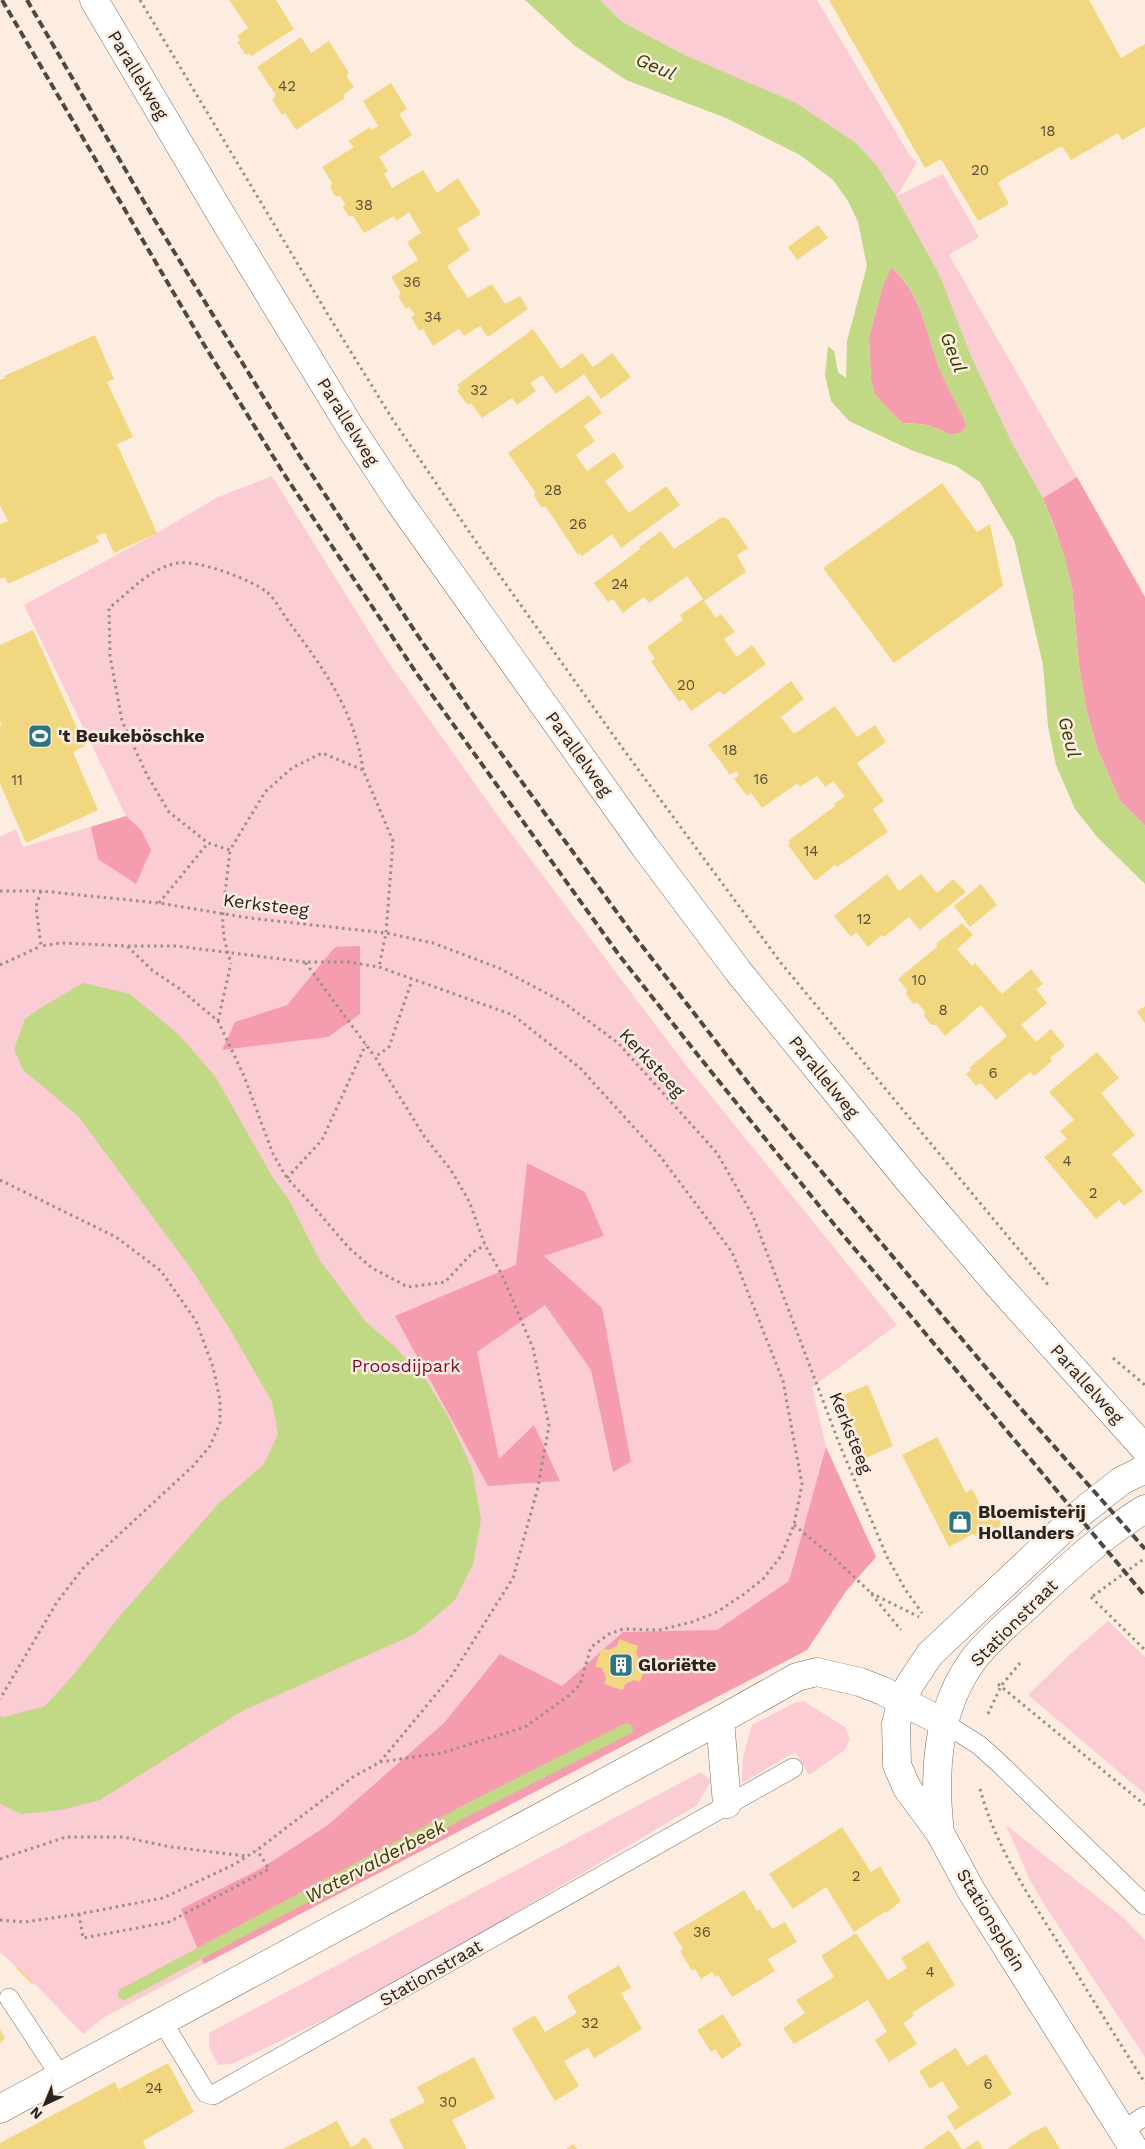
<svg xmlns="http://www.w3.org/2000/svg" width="1145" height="2149" viewBox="0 0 1145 2149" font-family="'Work Sans',sans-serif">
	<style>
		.green { fill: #fbccd4 }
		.forest { fill: #f69caf }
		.water { fill: #c1d885; fill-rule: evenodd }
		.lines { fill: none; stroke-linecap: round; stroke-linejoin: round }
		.stream { stroke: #c1d885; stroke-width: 12 }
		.building { fill: #f2d781 }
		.service-casing { stroke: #7b6d61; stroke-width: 20 }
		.minor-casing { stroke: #7b6d61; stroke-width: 29 }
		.tertiary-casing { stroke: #7b6d61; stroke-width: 29 }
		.path { stroke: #9a8f86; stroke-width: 3; stroke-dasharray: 2.5 4; stroke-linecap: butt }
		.service { stroke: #fff; stroke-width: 19 }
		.minor { stroke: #fff; stroke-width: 28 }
		.tertiary { stroke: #fff; stroke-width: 28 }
		.rail { stroke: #4f4842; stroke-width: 4; stroke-dasharray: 8 4; stroke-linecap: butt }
		.path-bridge { stroke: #9a8f86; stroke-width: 3; stroke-dasharray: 2.5 4; stroke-linecap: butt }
		.labels { text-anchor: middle; stroke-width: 5; stroke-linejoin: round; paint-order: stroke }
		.number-label { font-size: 15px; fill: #5b5138 }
		.street-label { font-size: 18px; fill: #29241f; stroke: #fdede0 }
		.poi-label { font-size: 18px; font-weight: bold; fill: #29241f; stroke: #fdede0; text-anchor: start }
		.park-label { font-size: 18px; fill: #770c35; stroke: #fdede0 }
		.water-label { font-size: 19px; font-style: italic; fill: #344000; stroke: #fdede0 }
	</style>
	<rect width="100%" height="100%" fill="#fdede0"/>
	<path class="green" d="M 600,0 L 817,0 L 910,156 L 917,162 L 897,196 L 943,174 L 979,237 L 949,255 L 1077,477 L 1043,498 L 1012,443 L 971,356 L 940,276 L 896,196 L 877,166 L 857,144 L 738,79 L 687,56 L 622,22 Z
		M 272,476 L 384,656 L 495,812 L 685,1064 L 897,1325 L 812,1387 L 826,1447 L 876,1557 L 846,1591 L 807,1650 L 204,1964 L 103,2018 L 83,2034 L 34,1983 L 0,1952 L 0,837 L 16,829 L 23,847 L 126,816 L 24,605 L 157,533 L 218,497 Z
		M 1108,1621 L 1145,1657 L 1145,1794 L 1028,1695 L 1067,1657 Z
		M 803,1701 L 845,1727 L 850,1739 L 845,1750 L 809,1775 L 795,1752 L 742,1783 L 743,1757 L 752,1725 L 794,1703 Z
		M 701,1772 L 711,1781 L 697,1805 L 453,1950 L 361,2002 L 232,2064 L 218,2065 L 209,2047 L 209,2033 Z
		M 1006,1825 L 1124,1918 L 1145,1940 L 1145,2057 L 1044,1904 L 1030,1880 Z"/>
	<path class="forest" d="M 891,267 C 921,293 926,331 939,367 C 947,387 959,406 967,426 L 961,433 L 950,435 C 932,424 922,424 902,423 L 875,395 L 871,381 L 869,337 L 882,288 Z
		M 1077,477 L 1145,597 L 1145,826 L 1120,801 L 1097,748 L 1087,712 L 1079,666 L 1072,587 L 1057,534 L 1043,498 Z
		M 126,816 L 141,830 L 151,850 L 136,884 L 98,859 L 91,827 Z
		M 360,946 L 360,1014 L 328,1037 L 222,1050 L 235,1022 L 287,1005 L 335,947 Z
		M 527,1163 L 585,1192 L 604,1236 L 544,1256 L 602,1308 L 631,1462 L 613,1472 L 591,1370 L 545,1305 L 477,1352 L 499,1459 L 534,1425 L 560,1481 L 488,1486 L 395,1316 L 516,1265 Z
		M 826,1447 L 876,1557 L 846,1591 L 807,1650 L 204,1964 L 181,1909 L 260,1869 L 328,1825 L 444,1723 L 500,1654 L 562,1686 L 623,1632 L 717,1630 L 789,1581 Z"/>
	<path class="water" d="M 525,0 L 600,0 L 622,22 L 687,56 L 796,103 L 857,144 L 877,166 L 896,196 L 940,276 L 971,356 L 1012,443 L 1043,498 L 1064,554 L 1072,587 L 1079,666 L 1087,712 L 1097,748 L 1120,801 L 1145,826 L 1145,884 L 1098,838 L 1075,809 L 1056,765 L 1048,726 L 1043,665 L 1014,540 L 980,482 L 956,466 L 911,450 L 849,421 L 831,401 L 825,375 L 828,346 L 834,351 L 838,372 L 846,378 L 847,341 L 867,266 L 858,222 L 848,201 L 833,180 L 800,155 L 726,118 L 626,80 L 575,46 ZM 891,267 C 921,292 926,332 939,367 C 946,386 959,406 967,426 L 961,433 L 950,435 C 932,424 923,424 902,423 L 875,395 L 871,381 L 869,337 L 882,288 Z
		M 83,983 L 130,994 L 179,1035 L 215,1076 L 273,1178 L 289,1200 L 319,1259 L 365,1321 L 395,1347 L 426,1380 L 450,1420 L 472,1469 L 481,1519 L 473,1564 L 455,1600 L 415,1634 L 242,1711 L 100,1800 L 61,1810 L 21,1814 L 0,1804 L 0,1716 L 4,1717 L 45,1706 L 75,1673 L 118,1618 L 218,1504 L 264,1464 L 278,1434 L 272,1402 L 231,1331 L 192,1270 L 78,1116 L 23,1070 L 14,1049 L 25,1019 L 39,1009 Z"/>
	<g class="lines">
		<path class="stream" d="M 124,1994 L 471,1808 L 627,1729"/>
	</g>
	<path class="building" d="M 229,0 L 276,0 L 294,29 L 251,56 L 249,53 L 246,55 L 237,42 L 240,40 L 237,36 L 248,28 Z
		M 829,0 L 1089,0 L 1121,58 L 1145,44 L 1145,127 L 1122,140 L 1118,133 L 1071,160 L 1062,146 L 1003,179 L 998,183 L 1009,204 L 978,221 L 941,159 L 925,168 Z
		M 301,37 L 311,53 L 329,41 L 349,73 L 346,76 L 354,87 L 343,95 L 345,98 L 296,130 L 285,113 L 282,115 L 272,99 L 275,97 L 275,94 L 257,67 Z
		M 391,83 L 407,109 L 399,114 L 412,135 L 379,157 L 388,171 L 384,174 L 392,188 L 423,170 L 437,193 L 458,178 L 481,214 L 457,229 L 470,250 L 447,266 L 468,298 L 492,284 L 505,304 L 520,296 L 528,309 L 488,337 L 480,326 L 464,336 L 459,329 L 433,346 L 423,329 L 419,331 L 411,317 L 415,315 L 409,307 L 406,309 L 398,296 L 401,294 L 391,277 L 418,260 L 407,242 L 421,233 L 409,212 L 396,221 L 394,216 L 364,233 L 353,216 L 349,216 L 343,208 L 345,204 L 340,196 L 335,196 L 330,187 L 332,183 L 322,167 L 354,147 L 348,141 L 370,127 L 372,130 L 378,126 L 363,101 Z
		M 818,225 L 828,238 L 797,260 L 788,247 Z
		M 533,329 L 561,369 L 582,353 L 593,367 L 612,353 L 631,377 L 601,399 L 584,374 L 556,394 L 542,375 L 530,383 L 536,391 L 517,405 L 512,398 L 482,418 L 471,403 L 468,405 L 457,391 L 460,388 L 457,385 Z
		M 95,335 L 114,379 L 107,382 L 133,437 L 117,444 L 157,533 L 114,553 L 105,533 L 96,536 L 99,542 L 8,584 L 5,577 L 0,579 L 0,524 L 8,521 L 0,505 L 0,380 L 5,378 L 4,376 Z
		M 589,395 L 602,413 L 584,426 L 595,441 L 576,455 L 587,471 L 614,452 L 624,467 L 605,481 L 629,513 L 666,486 L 680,505 L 621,548 L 612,534 L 582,556 L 580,553 L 578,555 L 546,507 L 541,507 L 534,496 L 535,492 L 508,453 Z
		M 942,483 L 977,532 L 990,524 L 1003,586 L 894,663 L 823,568 Z
		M 722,517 L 728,519 L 748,548 L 737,555 L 746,572 L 704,601 L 716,618 L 721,614 L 735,632 L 724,639 L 737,657 L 752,645 L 766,664 L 723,695 L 720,691 L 691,711 L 683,699 L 679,702 L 664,681 L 651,661 L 655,659 L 647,647 L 683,620 L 680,615 L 703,599 L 687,576 L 649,603 L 644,597 L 623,613 L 613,599 L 608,602 L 594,583 L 640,549 L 639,547 L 661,531 L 674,549 Z
		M 33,630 L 85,746 L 73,752 L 98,810 L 26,843 L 0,784 L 0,725 L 2,725 L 0,721 L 0,645 Z
		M 791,681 L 804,699 L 781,717 L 794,734 L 835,706 L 857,737 L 875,725 L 886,742 L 857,763 L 884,801 L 873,809 L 888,832 L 837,867 L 835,865 L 815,881 L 788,845 L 790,843 L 788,841 L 835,806 L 834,804 L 845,796 L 833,781 L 825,787 L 817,776 L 800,787 L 798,783 L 762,808 L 751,793 L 747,796 L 734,779 L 739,775 L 736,771 L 730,775 L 708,745 Z
		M 887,874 L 899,891 L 921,874 L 937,893 L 953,879 L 966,892 L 920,930 L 909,917 L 884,937 L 882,935 L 868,947 L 856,932 L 851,937 L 834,916 Z
		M 981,884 L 997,905 L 970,927 L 954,906 Z
		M 962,923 L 973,935 L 957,949 L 972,966 L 975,963 L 1002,994 L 1031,969 L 1043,984 L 1036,989 L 1047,1003 L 1021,1025 L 1036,1042 L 1051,1029 L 1065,1046 L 1050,1058 L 1052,1061 L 1034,1076 L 1030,1072 L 996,1100 L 981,1083 L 976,1086 L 966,1074 L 971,1070 L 969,1068 L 1007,1036 L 981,1005 L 945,1036 L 936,1025 L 931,1025 L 924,1016 L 925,1012 L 920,1006 L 918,1003 L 913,1004 L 906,994 L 907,990 L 898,979 L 938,946 L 936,944 Z
		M 1145,1006 L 1145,1023 L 1137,1012 Z
		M 1097,1052 L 1119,1078 L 1101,1093 L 1135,1135 L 1112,1154 L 1143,1191 L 1124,1206 L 1119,1200 L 1096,1219 L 1044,1157 L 1067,1139 L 1060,1131 L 1074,1120 L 1049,1092 Z
		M 868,1385 L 893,1446 L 866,1458 L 843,1395 Z
		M 937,1437 L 966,1493 L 972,1489 L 982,1508 L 994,1510 L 999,1516 L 1001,1524 L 995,1535 L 987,1539 L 981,1539 L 973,1534 L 949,1547 L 902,1455 Z
		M 619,1639 L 638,1646 L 636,1652 L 640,1661 L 647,1663 L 640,1682 L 634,1680 L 625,1684 L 623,1690 L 604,1684 L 606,1678 L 602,1668 L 595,1667 L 602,1648 L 608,1650 L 617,1646 Z
		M 842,1827 L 871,1872 L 880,1866 L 901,1901 L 887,1913 L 886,1911 L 854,1932 L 826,1887 L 793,1909 L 769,1874 Z
		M 744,1890 L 757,1911 L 760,1909 L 772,1929 L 785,1922 L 797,1942 L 768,1959 L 775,1971 L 732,1997 L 718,1975 L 715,1977 L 712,1972 L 701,1979 L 695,1969 L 692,1971 L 680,1951 L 683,1949 L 673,1933 Z
		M 856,1933 L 888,1980 L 907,1968 L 901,1958 L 928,1941 L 955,1985 L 912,2013 L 914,2016 L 903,2023 L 917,2044 L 889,2062 L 875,2040 L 887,2032 L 868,2000 L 794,2044 L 783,2028 L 805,2013 L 796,2000 L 834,1977 L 821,1956 Z
		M 619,1965 L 631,1988 L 621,1993 L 642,2029 L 594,2058 L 588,2048 L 564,2061 L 579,2086 L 555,2101 L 512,2029 L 535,2015 L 545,2032 L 577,2013 L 567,1996 Z
		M 18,1967 L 34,1983 L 32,1984 L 16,1968 Z
		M 723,2014 L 742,2045 L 722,2059 L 715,2049 L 711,2052 L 697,2030 Z
		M 0,2029 L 5,2038 L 0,2043 Z
		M 956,2048 L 967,2066 L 986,2054 L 1012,2094 L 955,2130 L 947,2116 L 959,2108 L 942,2081 L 930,2089 L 919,2071 Z
		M 474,2057 L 495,2098 L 452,2120 L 467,2149 L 404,2149 L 389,2120 L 425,2102 L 417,2087 Z
		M 168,2063 L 194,2112 L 143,2141 L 146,2149 L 0,2149 L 0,2143 L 115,2082 L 129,2111 L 119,2089 Z
		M 337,2121 L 351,2147 L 361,2142 L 360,2140 L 365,2137 L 373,2149 L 283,2149 Z
		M 1046,2126 L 1060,2149 L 1007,2149 L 1031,2133 Z
		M 949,2130 L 962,2149 L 922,2149 Z
		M 978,2140 L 983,2149 L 964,2149 Z
		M 574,2144 L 577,2149 L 566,2149 Z"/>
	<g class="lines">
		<g class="service-casing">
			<path id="service" d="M 944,1723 L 979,1745 L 999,1763 L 1145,1905
				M 9,1998 L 61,2077
				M 162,2021 L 206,2093 L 213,2095 L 793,1768
				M 1122,2131 L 1145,2116"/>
		</g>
		<g class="minor-casing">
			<path id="minor" d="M 720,1720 L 727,1804
				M 0,2109 L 720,1720 L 797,1677 L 817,1672 L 860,1682 L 883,1691 L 944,1723"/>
		</g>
		<g class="tertiary-casing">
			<path id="tertiary" d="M 94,0 L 226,223 L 352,430 L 400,503 L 645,847 L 738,971 L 909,1181 L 998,1285 L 1145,1449
				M 940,1832 C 933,1774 937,1709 973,1660 C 992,1635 1019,1615 1041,1593 C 1073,1563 1107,1532 1145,1509
				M 1134,2149 L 972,1892 L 940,1833 L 907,1788 L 897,1765 L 896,1724 L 902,1700 L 910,1684 L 930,1654 L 1077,1516 L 1121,1481 L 1145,1469"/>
		</g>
		<path class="path" d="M 140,0 L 330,318 L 393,420 L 483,552 L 626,753 L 781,963 L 1049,1286
			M 363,770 C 355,712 325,671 292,626 C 284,616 276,600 267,592 C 250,579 199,560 178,563 C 149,568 131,591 109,608 L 110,656 L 122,721 L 147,775 L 169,812 L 208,843 L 230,850 L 265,792 L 292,768 L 322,753 L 363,770 L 393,841 L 386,933 L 379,967
			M 0,891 L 41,891 L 159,903 L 249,918 L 386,933 L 433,943 L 499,968 L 563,1002 L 618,1043 L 717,1153 L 753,1216 L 839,1443 L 887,1557 L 905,1589 L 922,1613
			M 41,891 L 36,907 L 41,946 L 61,943 L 127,946 L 152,970 L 180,989 L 218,1021 L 244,1076 L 273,1154 L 287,1178 L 312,1205 L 349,1248 L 372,1268 L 408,1287 L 445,1282 L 473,1252 L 485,1245
			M 225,893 L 230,850
			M 159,903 L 208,843
			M 128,946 L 176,946 L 305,962
			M 0,965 L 41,946
			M 218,1021 L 231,963
			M 287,1178 L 322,1140 L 366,1044
			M 0,1180 L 116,1237 L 161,1271 L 196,1321 L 213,1367 L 220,1400 L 220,1423 L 210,1446 L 193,1466 L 84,1567 L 57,1602 L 0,1699
			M 1113,1358 L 1145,1385
			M 794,1525 L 832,1556 L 869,1591 L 901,1630
			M 871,1593 L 919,1617
			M 1093,1596 L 1145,1558
			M 1091,1597 L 1145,1650
			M 998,1684 L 1145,1805
			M 988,1714 L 1001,1686 L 1020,1663
			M 380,1762 L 452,1675 L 513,1578 L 537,1491 L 549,1426 L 533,1348 L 502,1275 L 485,1245 L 469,1201 L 451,1170 L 424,1136 L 375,1057 L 389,1047 L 412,980
			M 980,1789 C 995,1845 1028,1895 1059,1944 C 1087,1991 1116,2037 1145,2083
			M 0,1859 L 66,1837 L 123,1837 L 171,1847 L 246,1856
			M 79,1914 L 83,1938 L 169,1922 L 269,1869 L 257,1850
			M 0,1920 L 25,1922 L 79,1914 L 163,1898 L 235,1864 L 257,1850 L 353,1777 L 380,1762 L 442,1753 L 525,1727 L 567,1697 L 580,1685 L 591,1647 L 609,1634 L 623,1629 L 659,1630 L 692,1622 L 717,1612 L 744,1594 L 763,1579 L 781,1556 L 794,1525 L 802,1484 L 783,1381 L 732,1252 L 660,1156 L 580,1068 L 513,1015 L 379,967 L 349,962 L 305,962 L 375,1057"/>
		<use href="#service" class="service"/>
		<use href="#minor" class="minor"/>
		<use href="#tertiary" class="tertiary"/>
		<path class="rail" d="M 2,0 L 203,343 L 284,474 L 417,674 L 619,955 L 697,1054 L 833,1223 L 1145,1596
			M 27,0 L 154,219 L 299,455 L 416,633 L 468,708 L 632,933 L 759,1097 L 1008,1394 L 1145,1549"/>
		<path class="path-bridge" d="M 225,893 C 221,923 222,935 231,963"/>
	</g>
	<defs>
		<g id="stadium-square" transform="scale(1.25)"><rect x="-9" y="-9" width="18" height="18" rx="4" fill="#2d757f" stroke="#fdede0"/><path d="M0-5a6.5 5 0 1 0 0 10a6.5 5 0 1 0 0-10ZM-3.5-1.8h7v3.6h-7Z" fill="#fff"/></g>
		<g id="shop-square" transform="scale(1.25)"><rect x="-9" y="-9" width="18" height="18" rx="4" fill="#2d757f" stroke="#fdede0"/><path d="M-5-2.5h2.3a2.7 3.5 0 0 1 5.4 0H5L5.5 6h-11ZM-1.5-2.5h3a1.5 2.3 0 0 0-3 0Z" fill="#fff"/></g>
		<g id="building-square" transform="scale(1.25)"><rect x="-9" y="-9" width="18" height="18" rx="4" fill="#2d757f" stroke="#fdede0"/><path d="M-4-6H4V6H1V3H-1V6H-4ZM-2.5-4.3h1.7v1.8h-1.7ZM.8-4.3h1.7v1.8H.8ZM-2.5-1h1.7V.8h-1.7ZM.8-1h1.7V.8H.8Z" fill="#fff"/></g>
	</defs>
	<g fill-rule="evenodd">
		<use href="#stadium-square" x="40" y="736"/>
		<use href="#shop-square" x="960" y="1522"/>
		<use href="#building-square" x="621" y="1665"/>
	</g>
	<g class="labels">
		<g class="number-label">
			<text x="287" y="91">42</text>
			<text x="1048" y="136">18</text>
			<text x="980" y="175">20</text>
			<text x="364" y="210">38</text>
			<text x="412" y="287">36</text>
			<text x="433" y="322">34</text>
			<text x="479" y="395">32</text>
			<text x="553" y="495">28</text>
			<text x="578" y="529">26</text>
			<text x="620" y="589">24</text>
			<text x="686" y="690">20</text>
			<text x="730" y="755">18</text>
			<text x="761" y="784">16</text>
			<text x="17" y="785">11</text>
			<text x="811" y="856">14</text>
			<text x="864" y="924">12</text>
			<text x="919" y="985">10</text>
			<text x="943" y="1015">8</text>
			<text x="993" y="1078">6</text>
			<text x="1067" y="1166">4</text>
			<text x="1093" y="1198">2</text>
			<text x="856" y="1881">2</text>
			<text x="702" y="1937">36</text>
			<text x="930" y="1977">4</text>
			<text x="590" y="2028">32</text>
			<text x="988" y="2089">6</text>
			<text x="154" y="2093">24</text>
			<text x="448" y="2107">30</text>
		</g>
		<g class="street-label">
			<text transform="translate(138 75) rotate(59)" y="6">Parallelweg</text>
			<text transform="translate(348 422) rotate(58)" y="6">Parallelweg</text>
			<text transform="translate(579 754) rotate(54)" y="6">Parallelweg</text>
			<text transform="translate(266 905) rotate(7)" y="6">Kerksteeg</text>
			<text transform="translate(652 1063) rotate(47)" y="6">Kerksteeg</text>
			<text transform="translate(824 1077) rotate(51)" y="6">Parallelweg</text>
			<text transform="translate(1087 1384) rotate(48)" y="6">Parallelweg</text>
			<text transform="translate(851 1433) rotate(68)" y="6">Kerksteeg</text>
			<text transform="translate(1014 1623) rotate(-45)" y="6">Stationstraat</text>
			<text transform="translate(991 1920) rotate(59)" y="6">Stationsplein</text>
			<text transform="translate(431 1973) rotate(-30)" y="6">Stationstraat</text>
		</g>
		<g class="poi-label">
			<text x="58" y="742">'t Beukeböschke</text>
			<text x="978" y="1518">Bloemisterij<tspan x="978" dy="21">Hollanders</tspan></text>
			<text x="638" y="1671">Gloriëtte</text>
		</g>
		<g class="park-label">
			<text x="406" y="1372">Proosdijpark</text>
		</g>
		<g class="water-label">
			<text transform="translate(656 66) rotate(23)" y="7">Geul</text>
			<text transform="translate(954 352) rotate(68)" y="7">Geul</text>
			<text transform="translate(1070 737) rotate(75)" y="7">Geul</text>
			<text transform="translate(375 1861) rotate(-28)" y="7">Watervalderbeek</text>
		</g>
	</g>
	<g transform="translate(45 2104) rotate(224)" stroke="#fdede0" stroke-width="4" paint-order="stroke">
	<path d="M0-4L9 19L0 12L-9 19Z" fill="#29241f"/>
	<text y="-8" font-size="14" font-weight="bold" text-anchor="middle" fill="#29241f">N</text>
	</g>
</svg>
